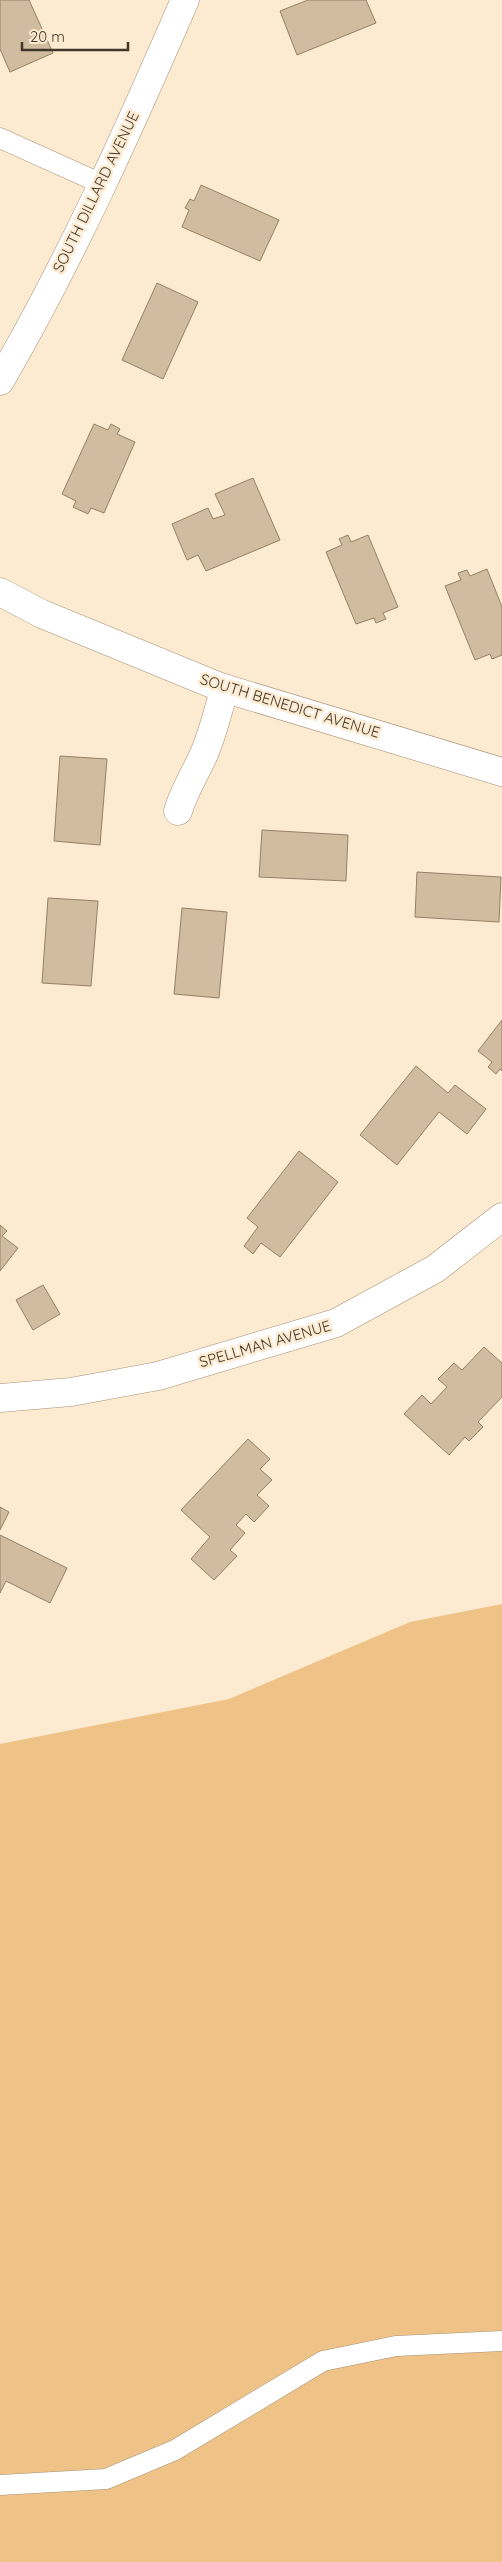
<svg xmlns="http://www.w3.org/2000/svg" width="502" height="2562" viewBox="0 0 502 2562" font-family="Quicksand,sans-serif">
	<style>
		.green { fill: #efc387 }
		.building { fill: #d2bc9f; stroke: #958065 }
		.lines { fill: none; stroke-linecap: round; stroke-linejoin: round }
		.service-casing { stroke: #a69175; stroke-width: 21 }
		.minor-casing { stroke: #a69175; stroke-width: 29 }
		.service { stroke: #fff; stroke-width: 20 }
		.minor { stroke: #fff; stroke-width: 28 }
		.labels { text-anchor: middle; stroke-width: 5; stroke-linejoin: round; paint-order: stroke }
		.street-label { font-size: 15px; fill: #40372b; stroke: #fcead1 }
	</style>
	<rect width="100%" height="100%" fill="#fcead1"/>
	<path class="green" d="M 502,1604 L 502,2562 L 0,2562 L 0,1744 L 229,1699 L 410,1622 Z"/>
	<path class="building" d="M 0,0 L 29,0 L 53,53 L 10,72 L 0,49 Z
		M 308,0 L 366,0 L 376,23 L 297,55 L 280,11 Z
		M 201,185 L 279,220 L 260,261 L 182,227 L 189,210 L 185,208 L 190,199 L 194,201 Z
		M 157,283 L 198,302 L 163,379 L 122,360 Z
		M 94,424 L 108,430 L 111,424 L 120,429 L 117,434 L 135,442 L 104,513 L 91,508 L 88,514 L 73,507 L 76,501 L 62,494 Z
		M 253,478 L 280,540 L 206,571 L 198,555 L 187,560 L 172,524 L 208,508 L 213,519 L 225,515 L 215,494 Z
		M 348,535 L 351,542 L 368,535 L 398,607 L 383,613 L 386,619 L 376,623 L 374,618 L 356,624 L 326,552 L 342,545 L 339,539 Z
		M 487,569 L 502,607 L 502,655 L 492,659 L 490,654 L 475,660 L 445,586 L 461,580 L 458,573 L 467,570 L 470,576 Z
		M 60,756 L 107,759 L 100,845 L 54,841 Z
		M 262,830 L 348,835 L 346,881 L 259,877 Z
		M 417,872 L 501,877 L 499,922 L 415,917 Z
		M 48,898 L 98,901 L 91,986 L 42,983 Z
		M 182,908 L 227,912 L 219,998 L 174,994 Z
		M 502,1020 L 502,1071 L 500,1069 L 496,1074 L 488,1067 L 492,1062 L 478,1051 Z
		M 416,1066 L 448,1093 L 455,1085 L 486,1109 L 467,1134 L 439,1112 L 397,1165 L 360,1135 Z
		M 299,1151 L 338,1182 L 280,1257 L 261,1243 L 253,1254 L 244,1246 L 258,1227 L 247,1218 Z
		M 0,1225 L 7,1231 L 2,1236 L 18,1248 L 0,1271 Z
		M 43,1285 L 60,1314 L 33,1330 L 16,1300 Z
		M 484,1347 L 502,1363 L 502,1397 L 478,1422 L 483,1427 L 469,1441 L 465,1437 L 449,1455 L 404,1414 L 422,1395 L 431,1404 L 447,1387 L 438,1379 L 454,1363 L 462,1370 Z
		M 248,1439 L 270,1459 L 260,1469 L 272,1480 L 257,1495 L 269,1506 L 254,1522 L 246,1514 L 236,1525 L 245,1533 L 230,1550 L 237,1556 L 214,1580 L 191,1559 L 210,1537 L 181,1510 Z
		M 0,1507 L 9,1512 L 0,1530 Z
		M 0,1535 L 67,1568 L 50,1603 L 6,1581 L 0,1593 Z"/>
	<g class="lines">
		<g class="service-casing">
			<path id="service" d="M 0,138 L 102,184
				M 0,2485 L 106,2479 L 175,2450 L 323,2361 L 396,2346 L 502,2341"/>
		</g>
		<g class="minor-casing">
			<path id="minor" d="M 0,381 C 71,259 129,129 185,0
				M 0,592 L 42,614 L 220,687 L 502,772
				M 178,811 C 184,791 195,774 204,754 C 213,733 218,710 225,688
				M 0,1398 L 71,1392 L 158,1376 L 336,1323 L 435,1269 L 502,1217"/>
		</g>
		<use href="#service" class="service"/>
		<use href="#minor" class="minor"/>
	</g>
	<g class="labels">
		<g class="street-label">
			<text transform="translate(96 192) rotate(-64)" y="5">SOUTH DILLARD AVENUE</text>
			<text transform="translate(290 706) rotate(17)" y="5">SOUTH BENEDICT AVENUE</text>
			<text transform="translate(265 1344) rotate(-16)" y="5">SPELLMAN AVENUE</text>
		</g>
	</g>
	<path d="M22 42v8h106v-8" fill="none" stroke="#40372b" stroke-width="2.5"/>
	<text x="30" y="42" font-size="15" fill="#40372b" stroke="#fcead1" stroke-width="4" paint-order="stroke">20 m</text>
</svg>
